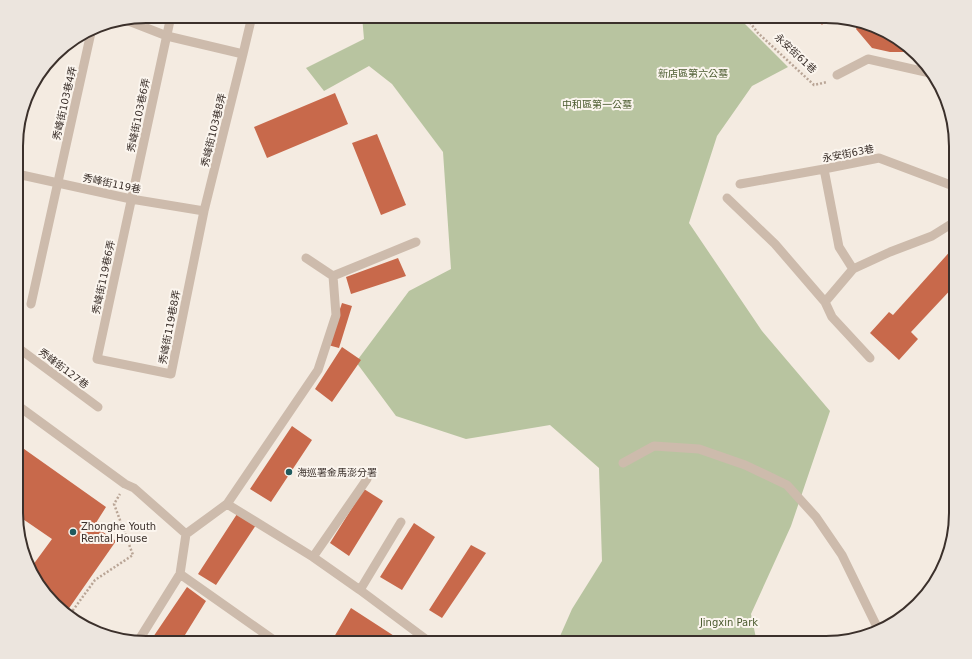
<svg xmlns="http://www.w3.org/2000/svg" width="972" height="659" viewBox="0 0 972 659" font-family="'DejaVu Sans','Noto Sans TC',sans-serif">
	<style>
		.green { fill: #b8c4a0 }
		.building { fill: #c8694b }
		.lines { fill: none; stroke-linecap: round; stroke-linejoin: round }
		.path { stroke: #b9a596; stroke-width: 2.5; stroke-dasharray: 2 2; stroke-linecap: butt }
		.lane { stroke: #cdbbac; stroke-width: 9 }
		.poi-dot { fill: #1f5a5e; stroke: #fbf5ee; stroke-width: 1.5 }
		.labels { text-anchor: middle; stroke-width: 4; stroke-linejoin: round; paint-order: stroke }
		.street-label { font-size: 10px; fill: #3b302b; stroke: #fbf5ee }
		.park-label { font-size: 10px; fill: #4a5a2e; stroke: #fbf5ee }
		.poi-label { font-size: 10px; fill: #3b302b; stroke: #fbf5ee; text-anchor: start }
		.rim { fill: none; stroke: #3b302b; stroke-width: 2 }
	</style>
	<rect width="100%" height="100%" fill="#f4ebe1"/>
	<path class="green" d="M 362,16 L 737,16 L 788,67 L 752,86 L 717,136 L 689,223 L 762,331 L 830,411 L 791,526 L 751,614 L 757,643 L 557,643 L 572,609 L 602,561 L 599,468 L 550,425 L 466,439 L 396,416 L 356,362 L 409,291 L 451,269 L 443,152 L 392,84 L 369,66 L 324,91 L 306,68 L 364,39 Z"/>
	<path class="building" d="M 814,16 L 829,16 L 822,25 Z
		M 860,21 L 868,23 L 905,43 L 913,52 L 890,52 L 872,48 L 856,29 Z
		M 335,93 L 348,124 L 267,158 L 254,127 Z
		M 377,134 L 406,205 L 381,215 L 352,143 Z
		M 954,247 L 956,251 L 956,284 L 911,332 L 918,339 L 899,360 L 870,333 L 889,312 L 893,315 Z
		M 398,258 L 406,276 L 351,294 L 346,277 Z
		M 342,303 L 352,306 L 339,348 L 328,345 Z
		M 342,347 L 361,360 L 332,402 L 315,389 Z
		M 292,426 L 312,440 L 271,502 L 250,489 Z
		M 17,444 L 106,507 L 94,526 L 116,541 L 65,614 L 33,578 L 30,569 L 52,539 L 17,515 Z
		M 364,489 L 383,501 L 349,556 L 330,543 Z
		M 237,514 L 256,525 L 216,585 L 198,574 Z
		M 414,523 L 435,537 L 402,590 L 380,577 Z
		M 471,545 L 486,553 L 442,618 L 429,610 Z
		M 187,587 L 206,601 L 180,643 L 149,643 Z
		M 351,608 L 405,643 L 343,643 L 334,637 Z"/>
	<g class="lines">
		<path class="path" d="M 745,16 L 758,33 L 814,85 L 827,82
			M 68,617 L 95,580 L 133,555 L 114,504 L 120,494"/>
		<path class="lane" d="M 171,16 L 97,359 L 171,374 L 204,211 L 243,54 L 252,16
			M 126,20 L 167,36 L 243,54
			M 837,75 L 868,59 L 930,73
			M 824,169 L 839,247 L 853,269
			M 17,174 L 131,199 L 204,211
			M 740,184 L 824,169 L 879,158 L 956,187
			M 727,198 L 775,244 L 825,302 L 832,317 L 870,358
			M 306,258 L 333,276
			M 825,302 L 853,269 L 890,252 L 932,236 L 956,221
			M 31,304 L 92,28
			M 17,347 L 98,407
			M 17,405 L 125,484 L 134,488 L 186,534 L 227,504 L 318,370 L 336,315 L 333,276 L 416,242
			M 623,463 L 654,446 L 699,449 L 745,465 L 787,485 L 816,517 L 842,555 L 879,631
			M 227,504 L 313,557 L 360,590 L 431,643
			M 186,534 L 180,574 L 278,643
			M 313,557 L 367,479
			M 360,590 L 401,522
			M 137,643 L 180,574"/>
	</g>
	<g class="poi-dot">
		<circle cx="289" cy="472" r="4"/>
		<circle cx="73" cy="532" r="4"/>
	</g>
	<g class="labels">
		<g class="street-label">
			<text transform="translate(796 53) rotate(43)" y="4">永安街61巷</text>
			<text transform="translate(64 103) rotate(-77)" y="4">秀峰街103巷4弄</text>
			<text transform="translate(138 115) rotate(-78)" y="4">秀峰街103巷6弄</text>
			<text transform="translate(213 130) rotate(-76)" y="4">秀峰街103巷8弄</text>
			<text transform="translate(848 153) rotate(-11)" y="4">永安街63巷</text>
			<text transform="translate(112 183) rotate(12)" y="4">秀峰街119巷</text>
			<text transform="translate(103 277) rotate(-78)" y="4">秀峰街119巷6弄</text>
			<text transform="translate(169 327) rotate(-79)" y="4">秀峰街119巷8弄</text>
			<text transform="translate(64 368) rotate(37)" y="4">秀峰街127巷</text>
		</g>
		<g class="park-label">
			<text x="693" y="77">新店區第六公墓</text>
			<text x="597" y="108">中和區第一公墓</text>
			<text x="729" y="626">Jingxin Park</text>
		</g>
		<g class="poi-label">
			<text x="297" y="476">海巡署金馬澎分署</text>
			<text x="81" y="530">Zhonghe Youth<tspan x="81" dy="12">Rental House</tspan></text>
		</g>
	</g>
	<path d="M0 0H972V659H0ZM146 23H826A123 123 0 0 1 949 146V513A123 123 0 0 1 826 636H146A123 123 0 0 1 23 513V146A123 123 0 0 1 146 23Z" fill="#ece5de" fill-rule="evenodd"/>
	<path class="rim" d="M146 23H826A123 123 0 0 1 949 146V513A123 123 0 0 1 826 636H146A123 123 0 0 1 23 513V146A123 123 0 0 1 146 23Z"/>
</svg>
